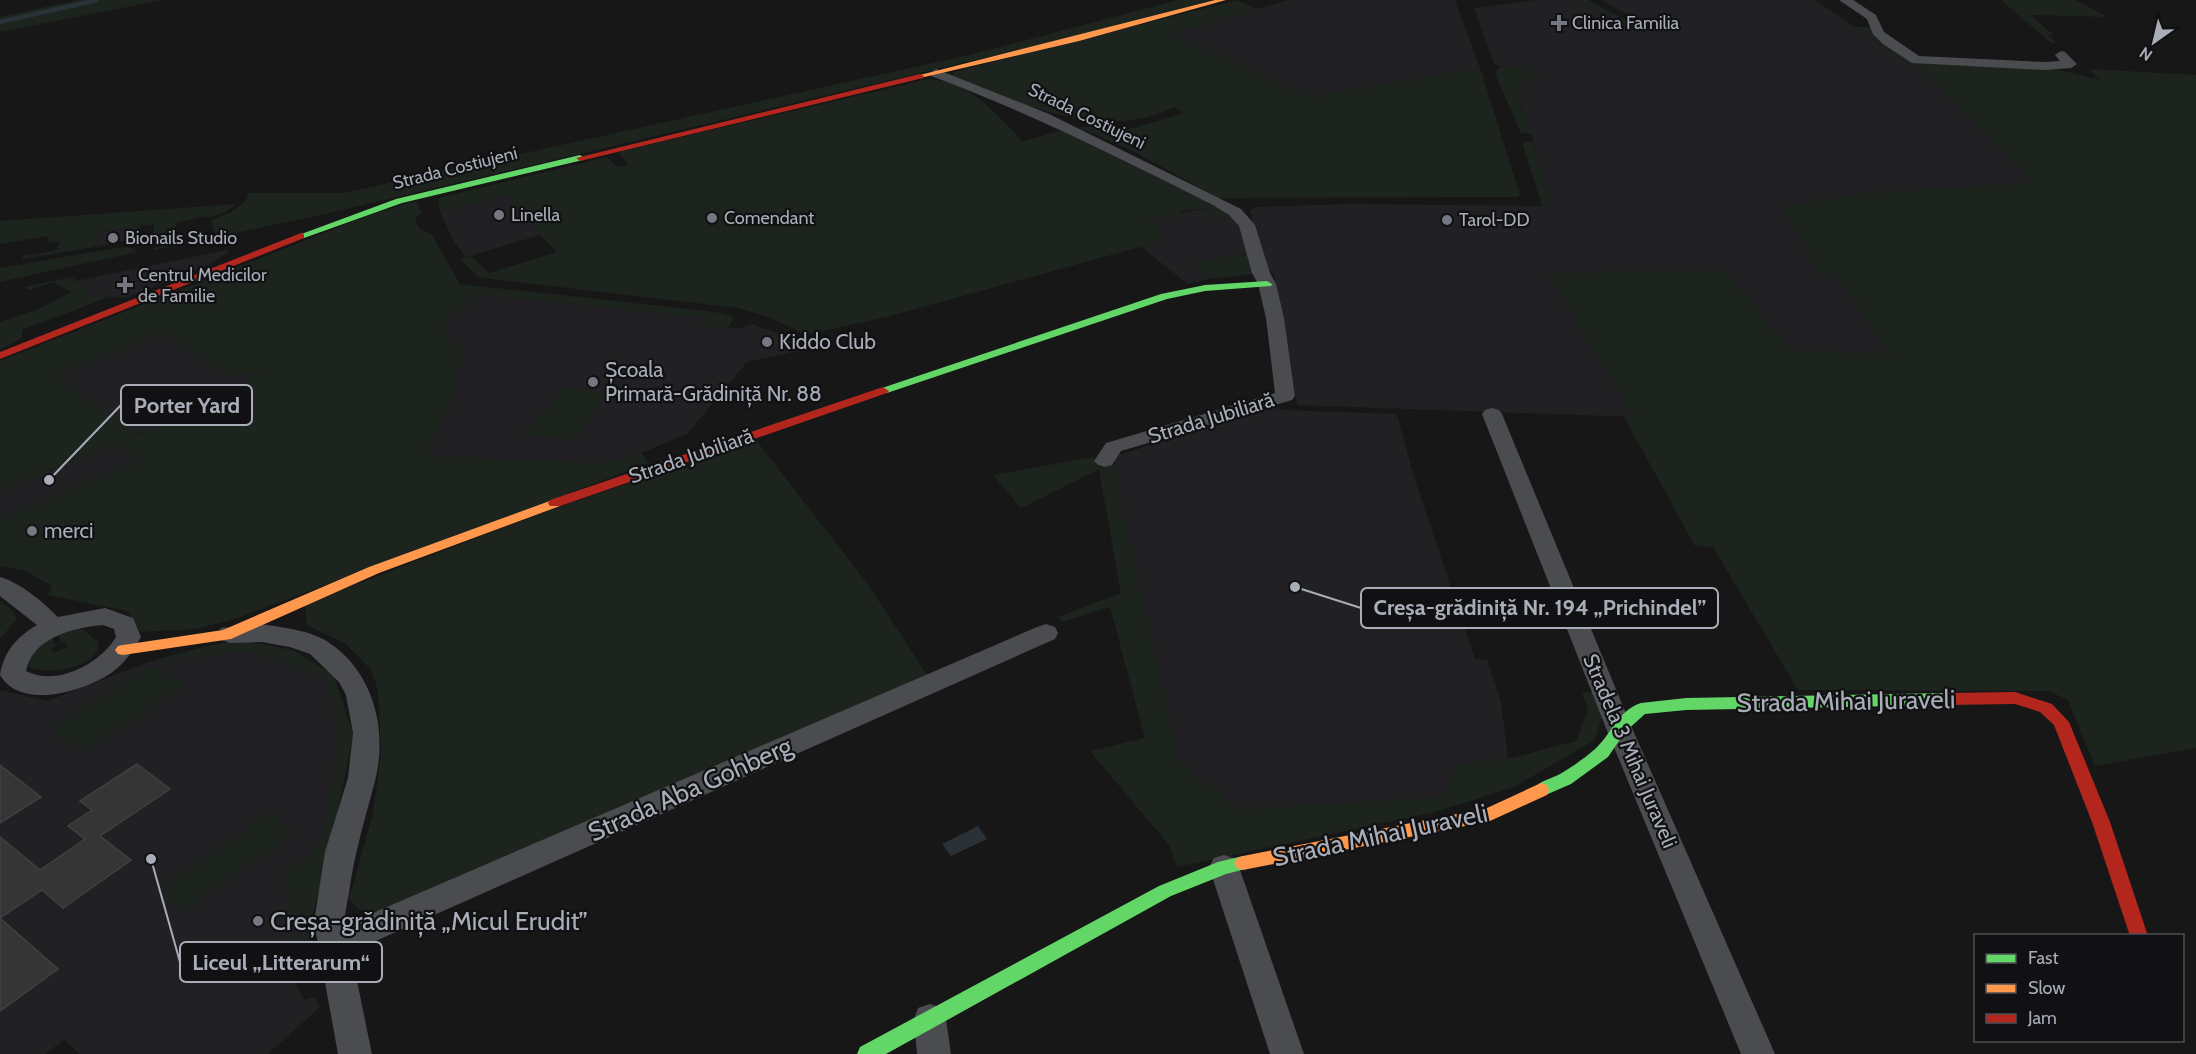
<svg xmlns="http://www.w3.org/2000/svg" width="2196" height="1054" viewBox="0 0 2196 1054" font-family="Cabin,sans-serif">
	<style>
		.built { fill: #212123 }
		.green { fill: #1d241e; fill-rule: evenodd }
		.water { fill: #2a3239 }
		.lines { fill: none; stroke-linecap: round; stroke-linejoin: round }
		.stream { stroke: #2a3239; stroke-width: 4.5 }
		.building { fill: #353536; stroke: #3f4043; stroke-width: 1.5 }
		.street { fill: #4b4c50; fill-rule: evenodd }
		.fast { fill: #63d668; fill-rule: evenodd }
		.slow { fill: #ff974d; fill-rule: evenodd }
		.jam { fill: #b3261e; fill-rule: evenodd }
		.poi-dot { fill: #757880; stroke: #111113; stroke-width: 2 }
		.labels { text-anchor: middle; stroke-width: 4.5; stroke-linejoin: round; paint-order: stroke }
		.far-poi-label { font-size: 18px; fill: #a8adb8; stroke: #111113; text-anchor: start }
		.far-street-label { font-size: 18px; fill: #a8adb8; stroke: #111113 }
		.poi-label { font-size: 21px; fill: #a8adb8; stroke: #111113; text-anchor: start }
		.street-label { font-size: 21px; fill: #a8adb8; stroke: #111113 }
		.near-street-label { font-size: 26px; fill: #a8adb8; stroke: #111113 }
		.near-poi-label { font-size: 26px; fill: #a8adb8; stroke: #111113; text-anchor: start }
		.leader { fill: none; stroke: #a8adb8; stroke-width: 2 }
		.callout-dot { fill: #a8adb8; stroke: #111113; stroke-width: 2 }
		.callout { fill: #111113; stroke: #a8adb8; stroke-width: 2 }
		.callout-label { font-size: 22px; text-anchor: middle; font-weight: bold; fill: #a8adb8 }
	</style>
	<rect width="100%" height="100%" fill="#171717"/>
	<path class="built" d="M 1288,0 L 1455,0 L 1480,68 L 1313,97 L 1169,34 Z
		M 1535,0 L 1578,0 L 1635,32 L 1654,29 L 1601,0 L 1815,0 L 1932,79 L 2033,184 L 1863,193 L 1782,206 L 1818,271 L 1842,281 L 1890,354 L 1791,350 L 1726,270 L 1548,273 L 1634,417 L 1297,405 L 1283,316 L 1274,275 L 1265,267 L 1250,211 L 1255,207 L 1350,204 L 1551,206 L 1531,134 L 1523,112 L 1521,105 L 1524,99 L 1518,80 L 1537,76 L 1528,67 L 1506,68 L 1494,64 L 1474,8 Z
		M 507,194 L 540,235 L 466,257 L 454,242 L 440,211 Z
		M 1208,208 L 1216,219 L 1231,217 L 1242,230 L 1248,254 L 1188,262 L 1209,279 L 1188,284 L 1141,247 L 1165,240 L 1150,218 Z
		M 141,226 L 133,239 L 95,247 L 99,232 Z
		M 227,250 L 229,252 L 209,265 L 126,298 L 90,295 L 76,281 Z
		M 475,294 L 704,317 L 696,326 L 740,328 L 753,324 L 783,336 L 803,350 L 747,362 L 687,434 L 641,453 L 602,463 L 425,456 L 451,403 L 440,328 Z
		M 163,333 L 229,376 L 259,371 L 238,391 L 137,435 L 57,376 Z
		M 1276,406 L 1281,410 L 1397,414 L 1414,477 L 1475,659 L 1487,660 L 1501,702 L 1508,759 L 1458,764 L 1443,797 L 1241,809 L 1179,762 L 1115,476 L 1115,456 Z
		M 117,443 L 144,460 L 0,519 L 0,490 Z
		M 250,650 L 327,679 L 339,737 L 321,845 L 282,874 L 309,968 L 294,981 L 304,1000 L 315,997 L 320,1007 L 268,1054 L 80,1054 L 64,1040 L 45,1054 L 0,1054 L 0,690 L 47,701 L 149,662 Z"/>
	<path class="green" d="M 78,0 L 163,0 L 0,32 L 0,17 Z
		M 1178,0 L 1213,0 L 1073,37 L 321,215 L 154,250 L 154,248 L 215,234 L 211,220 L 230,213 L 246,201 L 248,193 L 344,193 L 969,55 Z
		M 1237,0 L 1257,9 L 1169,34 L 1313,97 L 1480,68 L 1520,195 L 1517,197 L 1218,198 L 1135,152 L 1078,127 C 1093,125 1092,129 1105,131 C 1123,133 1165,119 1183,113 L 1174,107 C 1106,142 1018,105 954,76 L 953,72 Z
		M 1578,0 L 1588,0 L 1646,31 L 1635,32 Z
		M 2001,0 L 2075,0 L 2108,17 L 2030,15 L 2054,35 L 2048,35 L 2057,43 L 2051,43 Z
		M 1855,27 L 1870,27 L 1903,57 L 2047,67 L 2100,80 L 2089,69 L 2196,75 L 2196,748 L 2095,766 L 2068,700 L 2049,691 L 1798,690 L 1713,547 L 1695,546 L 1624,417 L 1633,416 L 1548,273 L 1726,270 L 1791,350 L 1889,354 L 1842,281 L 1818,271 L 1782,206 L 1863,193 L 2032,183 L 1932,79 Z
		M 1528,66 L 1538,76 L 1519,80 L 1524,99 L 1521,105 L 1522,112 L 1527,112 L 1531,134 L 1521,133 L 1495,74 L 1499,67 Z
		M 929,79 C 969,81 993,111 1019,137 L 1021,142 L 1062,130 L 1218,205 L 1231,217 L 1215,219 L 1208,208 L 1179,211 L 1181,215 L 1150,218 L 1165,240 L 890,316 L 806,335 L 768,317 L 738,308 L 483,278 L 477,276 L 460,259 L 471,256 L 489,273 L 557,252 L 540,235 L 507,194 L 440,211 L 438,198 L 607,157 L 618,167 L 629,165 L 618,152 Z
		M 1522,142 L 1533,142 L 1551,206 L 1542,206 Z
		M 416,201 L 422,213 L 415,218 L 419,228 L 432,235 L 460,284 L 715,312 L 731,316 L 734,319 L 728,328 L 695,326 L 703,317 L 475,294 L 440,328 L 462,351 L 451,403 L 425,456 L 602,463 L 641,453 L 649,463 L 235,619 L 196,629 L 140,632 L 127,611 L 48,595 L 52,586 L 26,571 L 0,566 L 0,519 L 143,459 L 117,443 L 0,490 L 0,361 L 367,216 ZM 163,333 L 229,376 L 258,372 L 238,391 L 138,435 L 57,376 Z
		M 236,204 L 225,212 L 208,218 L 205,216 L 176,223 L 177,230 L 153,236 L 154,224 L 99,232 L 95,247 L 22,259 L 23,256 L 57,250 L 60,241 L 47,243 L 49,236 L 0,244 L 0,221 Z
		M 122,247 L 132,248 L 137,252 L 0,282 L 0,268 Z
		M 1248,254 L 1255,274 L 1209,279 L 1187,262 Z
		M 72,277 L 90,295 L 109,297 L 22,330 L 22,338 L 0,350 L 0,322 L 41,308 L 71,292 L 53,282 L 30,290 L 23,287 Z
		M 564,388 L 611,393 L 572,440 L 523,434 Z
		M 756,440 L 867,583 L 929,678 L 397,905 C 377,912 364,919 349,899 L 373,813 L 381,753 L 378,691 L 372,671 L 346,644 L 307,625 L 305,604 L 547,511 Z
		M 1093,457 L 1099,468 L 1115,464 L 1115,476 L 1179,762 L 1241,809 L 1443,797 L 1458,763 L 1508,759 L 1576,741 L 1588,710 L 1582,692 L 1593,692 L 1603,713 L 1595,740 L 1512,788 L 1431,813 L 1177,867 L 1169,845 L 1090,751 L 1145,738 L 1110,607 L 1062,622 L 1058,617 L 1121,593 L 1099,469 L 1021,508 L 993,475 Z
		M 0,600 L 14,612 L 16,620 L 0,639 Z
		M 72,628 L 82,629 L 98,642 C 103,668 40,678 25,664 L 50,634 L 56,646 L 51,648 L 54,653 L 68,647 L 65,642 L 62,643 L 56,631 Z
		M 240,640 L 293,650 L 334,675 L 353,735 L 331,844 L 313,914 L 314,958 L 309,968 L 282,874 L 321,845 L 339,737 L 327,679 L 249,650 L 149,662 L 206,646 Z
		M 152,665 L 186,686 L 84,752 L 50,728 Z
		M 271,812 L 296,832 L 183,911 L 159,889 Z"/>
	<path class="water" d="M 978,826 L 987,839 L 951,856 L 942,844 Z"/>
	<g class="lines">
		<path class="stream" d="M 0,22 L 97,0"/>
	</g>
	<path class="building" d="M 137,764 L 170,789 L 100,836 L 131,860 L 63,908 L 42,890 L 0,918 L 58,969 L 0,1011 L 0,837 L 40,870 L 85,839 L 68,826 L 92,810 L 80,801 Z
		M 0,765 L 41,797 L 0,823 Z"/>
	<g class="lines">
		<path class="street" d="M 1839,0 L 1853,0 L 1876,15 L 1884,32 L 1919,56 L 2045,62 L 2060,61 L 2055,55 L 2061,51 L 2065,52 L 2077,64 L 2071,68 L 2045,70 L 1912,63 L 1883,44 L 1873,34 L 1867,19 Z
			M 936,69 L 1049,114 L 1241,209 L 1255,225 L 1270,273 L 1276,284 L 1284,318 L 1295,396 L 1292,400 L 1121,451 L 1112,465 L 1105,467 L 1098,465 L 1094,461 L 1106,443 L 1275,393 L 1266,318 L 1258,284 L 1252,273 L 1239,226 L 1229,215 L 1213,205 C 1121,159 1029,112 931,76 L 930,73 Z
			M 1492,408 L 1499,410 L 1502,414 L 1632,728 L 1775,1054 L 1741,1054 L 1606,728 L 1482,414 L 1485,410 Z
			M 0,577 C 21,583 43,602 58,617 L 105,608 L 133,618 L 141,637 C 133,651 125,663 111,673 C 85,691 21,711 0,675 C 4,651 17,637 37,625 L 0,596 ZM 103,625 L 114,629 L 116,637 C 100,664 56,687 26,671 C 32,638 74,627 103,625 Z
			M 262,624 C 283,628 310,630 328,642 C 374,672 388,731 375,781 C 365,819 354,855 349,893 C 347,904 344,915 345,925 L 1037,627 L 1046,624 L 1055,627 L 1058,633 L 1055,639 L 351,952 L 372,1054 L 338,1054 L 314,922 L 325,852 L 348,778 L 353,733 L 346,695 L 339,682 L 310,654 L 290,647 L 262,642 L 230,643 L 221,640 L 218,634 L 221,628 Z
			M 1224,855 L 1234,858 L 1239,867 L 1304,1054 L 1270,1054 L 1209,867 L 1214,858 Z
			M 930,1004 L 942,1008 L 946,1019 L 951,1054 L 917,1054 L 914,1019 L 918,1008 Z"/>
		<path class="fast" d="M 580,155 L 584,158 L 583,160 L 402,203 L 304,238 L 296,236 L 396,199 Z
			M 1267,281 L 1272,284 L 1271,286 L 1205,291 L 1167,299 L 887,393 L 879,393 L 877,391 L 879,389 L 1161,294 L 1205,285 Z
			M 1946,693 L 1952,695 L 1954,699 L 1952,703 L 1946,705 L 1686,710 L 1645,714 L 1625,732 L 1608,757 L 1571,784 L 1541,797 L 1535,795 L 1533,790 C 1538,781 1551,779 1560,774 C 1572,767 1585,758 1595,749 C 1611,735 1618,710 1641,703 L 1686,698 Z
			M 1243,856 L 1249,858 L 1252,863 L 1249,868 L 1226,874 L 1171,896 L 886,1054 L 857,1054 L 860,1047 L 1159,886 L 1218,862 Z"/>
		<path class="slow" d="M 1215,0 L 1226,0 L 1079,41 L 920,78 L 916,76 Z
			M 555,499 L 560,500 L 562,503 L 560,506 L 379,573 L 231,639 L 123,655 L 118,654 L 115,650 L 118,646 L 123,645 L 223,630 L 369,567 Z
			M 1541,783 L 1547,785 L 1549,790 L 1547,795 L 1490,821 L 1243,870 L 1237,868 L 1234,863 L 1237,858 L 1243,856 L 1487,808 Z"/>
		<path class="jam" d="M 920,74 L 924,76 L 923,78 L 580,161 L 576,158 Z
			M 301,233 L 304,234 L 304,238 L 0,359 L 0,352 Z
			M 883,387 L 889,391 L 887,393 L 560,506 L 550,506 L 548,503 L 550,500 Z
			M 2015,692 L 2052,704 L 2069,722 L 2110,822 L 2148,936 L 2130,936 L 2092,822 L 2054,725 L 2040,712 L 2015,704 L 1946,705 L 1940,703 L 1938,699 L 1940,695 L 1946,693 Z"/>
	</g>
	<g class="poi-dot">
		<path d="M1556 14h6v6h6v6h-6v6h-6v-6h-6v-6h6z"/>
		<circle cx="499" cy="215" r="6"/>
		<circle cx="712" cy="218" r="6"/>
		<circle cx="1447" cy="220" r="6"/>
		<circle cx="113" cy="238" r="6"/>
		<path d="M122 276h6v6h6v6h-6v6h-6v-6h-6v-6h6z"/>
		<circle cx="767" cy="342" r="6"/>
		<circle cx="593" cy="382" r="6"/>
		<circle cx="32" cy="531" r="6"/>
		<circle cx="258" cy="921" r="6"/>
	</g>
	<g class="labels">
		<g class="far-poi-label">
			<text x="1572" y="29">Clinica Familia</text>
			<text x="511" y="221">Linella</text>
			<text x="724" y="224">Comendant</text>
			<text x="1459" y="226">Tarol-DD</text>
			<text x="125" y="244">Bionails Studio</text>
			<text x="138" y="281">Centrul Medicilor<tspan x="138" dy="21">de Familie</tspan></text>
		</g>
		<g class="far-street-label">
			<text transform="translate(1087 116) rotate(26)" y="6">Strada Costiujeni</text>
			<text transform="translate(455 168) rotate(-14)" y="6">Strada Costiujeni</text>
		</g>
		<g class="poi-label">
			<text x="779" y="349">Kiddo Club</text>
			<text x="605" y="377">Școala<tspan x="605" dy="24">Primară-Grădiniță Nr. 88</tspan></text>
			<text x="44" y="538">merci</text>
		</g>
		<g class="street-label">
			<text transform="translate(1211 418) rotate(-17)" y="7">Strada Jubiliară</text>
			<text transform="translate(691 456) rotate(-19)" y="7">Strada Jubiliară</text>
			<text transform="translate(1630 751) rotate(67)" y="7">Stradela 3 Mihai Juraveli</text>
		</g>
		<g class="near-street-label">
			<text transform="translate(1846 701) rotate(-1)" y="9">Strada Mihai Juraveli</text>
			<text transform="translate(690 789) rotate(-24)" y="9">Strada Aba Gohberg</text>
			<text transform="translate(1380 835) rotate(-12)" y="9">Strada Mihai Juraveli</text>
		</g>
		<g class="near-poi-label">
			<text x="270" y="930">Creșa-grădiniță „Micul Erudit”</text>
		</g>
	</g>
	<path class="leader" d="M49 480L121 405M1295 587L1361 608M151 859L180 962"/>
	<g class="callout-dot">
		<circle cx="49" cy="480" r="6"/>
		<circle cx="1295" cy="587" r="6"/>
		<circle cx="151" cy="859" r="6"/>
	</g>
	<g class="callout">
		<rect x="121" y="385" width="131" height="40" rx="6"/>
		<rect x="1361" y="588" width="357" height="40" rx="6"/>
		<rect x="180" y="942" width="202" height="40" rx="6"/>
	</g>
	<g class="callout-label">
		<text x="187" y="413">Porter Yard</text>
		<text x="1540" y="615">Creșa-grădiniță Nr. 194 „Prichindel”</text>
		<text x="281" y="970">Liceul „Litterarum“</text>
	</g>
	<rect x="1974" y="934" width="210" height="108" fill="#111113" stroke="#4d4f55" stroke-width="1.5"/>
	<rect x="1986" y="954" width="30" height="9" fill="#63d668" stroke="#4d4f55" stroke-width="1.5"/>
	<text x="2028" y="964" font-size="18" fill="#a8adb8">Fast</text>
	<rect x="1986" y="984" width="30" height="9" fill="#ff974d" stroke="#4d4f55" stroke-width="1.5"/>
	<text x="2028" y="994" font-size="18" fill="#a8adb8">Slow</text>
	<rect x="1986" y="1014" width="30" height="9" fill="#b3261e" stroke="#4d4f55" stroke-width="1.5"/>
	<text x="2028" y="1024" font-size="18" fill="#a8adb8">Jam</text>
	<g transform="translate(2154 42) rotate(214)" stroke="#111113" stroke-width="4.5" paint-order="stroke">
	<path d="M0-4.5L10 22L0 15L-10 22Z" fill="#a8adb8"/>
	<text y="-9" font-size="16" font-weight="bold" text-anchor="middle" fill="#a8adb8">N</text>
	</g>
</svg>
